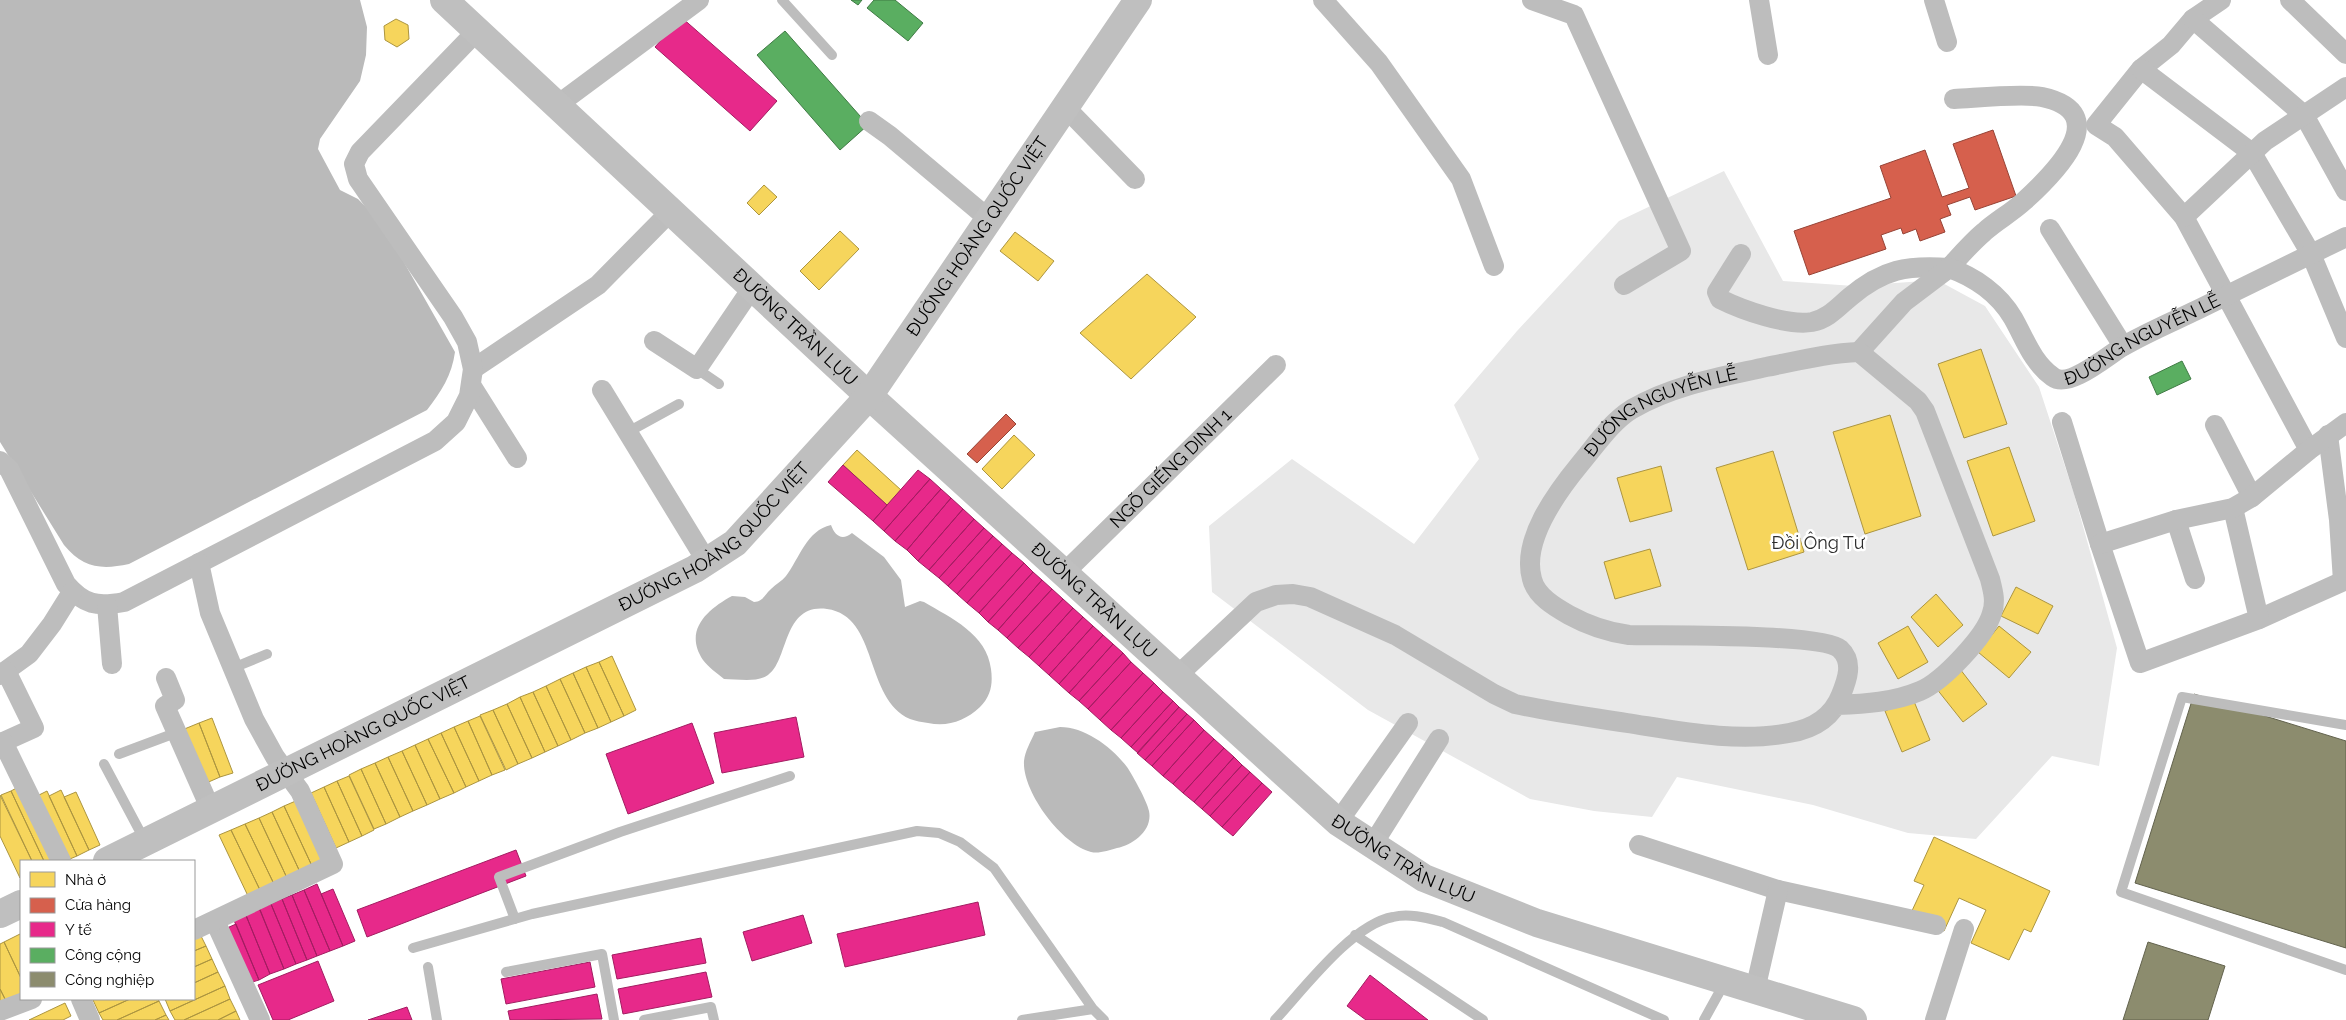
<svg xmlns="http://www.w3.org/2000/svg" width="2346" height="1020" viewBox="0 0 2346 1020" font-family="Raleway,sans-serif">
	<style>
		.green { fill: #e8e8e8 }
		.water { fill: #bababa }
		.homes { fill: #f6d55c; stroke: #ac9540 }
		.shops { fill: #d6604d; stroke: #964336 }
		.health { fill: #e7298a; stroke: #a21d61 }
		.public { fill: #5aae61; stroke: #3f7a44 }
		.industry { fill: #8c8c6e; stroke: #62624d }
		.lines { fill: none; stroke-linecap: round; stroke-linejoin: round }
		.lane { stroke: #bdbdbd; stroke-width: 10 }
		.street { stroke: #bdbdbd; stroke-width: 20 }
		.secondary { stroke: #bfbfbf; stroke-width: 28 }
		.labels { text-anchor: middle; stroke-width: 5; stroke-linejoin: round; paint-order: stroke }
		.street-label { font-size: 18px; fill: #000; stroke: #fff }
		.park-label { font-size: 18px; fill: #2d2d2d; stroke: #fff }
	</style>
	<rect width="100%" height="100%" fill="#fff"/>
	<path class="green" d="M 1724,171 L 1783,281 L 1854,286 L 1937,280 L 1985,306 L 2039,387 L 2074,494 L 2117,648 L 2099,766 L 2052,756 L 1976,839 L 1908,833 L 1813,805 L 1677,777 L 1652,817 L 1594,811 L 1530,799 L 1368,710 L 1212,592 L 1209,526 L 1292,459 L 1414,544 L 1479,459 L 1454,405 L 1517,331 L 1619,221 Z"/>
	<path class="water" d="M 0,0 L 360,0 L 367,27 L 366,55 L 360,81 L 320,139 L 318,149 L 340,190 L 358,199 L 373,214 L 397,250 L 455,352 C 452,375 441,392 427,410 L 129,564 C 101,570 83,568 64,545 L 0,442 Z
		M 831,525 C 835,536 842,541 852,533 L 884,557 L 901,580 L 905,607 L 920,601 L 924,602 C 951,618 987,634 991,669 C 993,684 991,696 980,707 C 965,721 948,727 928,723 C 922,722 915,721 910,719 C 864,699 879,616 827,609 C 782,603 789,661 768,675 C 757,683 737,679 724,679 C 717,673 708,667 703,660 C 683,630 708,609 732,596 L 745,597 L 754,602 C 764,601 764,595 771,589 C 776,584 782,581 786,576 C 799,559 807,530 831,525 Z
		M 1060,727 C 1085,727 1112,747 1127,767 C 1133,776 1147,801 1149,811 C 1153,830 1133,845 1117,848 C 1109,850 1099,854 1091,852 C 1061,844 1022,791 1024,761 C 1025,751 1031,741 1035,732 Z"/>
	<path class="homes" d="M 396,19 L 408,25 L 409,39 L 397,47 L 385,40 L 384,26 Z
		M 764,185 L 777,197 L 759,215 L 747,203 Z
		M 840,231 L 859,249 L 819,290 L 800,271 Z
		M 1015,232 L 1054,261 L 1038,281 L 1000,251 Z
		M 1147,274 L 1196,317 L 1131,379 L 1080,333 Z
		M 1981,349 L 2007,424 L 1964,438 L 1938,364 Z
		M 1890,415 L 1921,516 L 1865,534 L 1833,432 Z
		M 1014,435 L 1035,455 L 1002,489 L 982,469 Z
		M 2009,447 L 2035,521 L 1993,536 L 1967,461 Z
		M 857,450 L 901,490 L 887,505 L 843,465 Z
		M 1773,451 L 1804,552 L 1748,570 L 1716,468 Z
		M 1661,466 L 1672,511 L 1630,522 L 1617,478 Z
		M 1650,549 L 1661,586 L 1615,599 L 1604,562 Z
		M 2016,587 L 2053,606 L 2038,634 L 2001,616 Z
		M 1936,594 L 1963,625 L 1938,647 L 1911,617 Z
		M 1908,626 L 1928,662 L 1898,679 L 1878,643 Z
		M 1999,626 L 2031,652 L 2009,678 L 1978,652 Z
		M 612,656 L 636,710 L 624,716 L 599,662 Z
		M 599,662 L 624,716 L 611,722 L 586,667 Z
		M 586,667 L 611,722 L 598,728 L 573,673 Z
		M 1960,669 L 1987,704 L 1963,722 L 1936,688 Z
		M 573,673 L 598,728 L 585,733 L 560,679 Z
		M 560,679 L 585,733 L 571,740 L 546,686 Z
		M 546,686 L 571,740 L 558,746 L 533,692 Z
		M 533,692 L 558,746 L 545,752 L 520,697 Z
		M 520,697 L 545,752 L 532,758 L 507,704 Z
		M 1913,699 L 1930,740 L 1902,752 L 1885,711 Z
		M 507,704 L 532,758 L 518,764 L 493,710 Z
		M 493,710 L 518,764 L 506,770 L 480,715 Z
		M 480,716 L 505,770 L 492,775 L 468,721 Z
		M 212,718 L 233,773 L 220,777 L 199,723 Z
		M 468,721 L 492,775 L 479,781 L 454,727 Z
		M 199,723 L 220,777 L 204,784 L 182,730 Z
		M 454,727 L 479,781 L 466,787 L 441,733 Z
		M 441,733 L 466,787 L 454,793 L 428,739 Z
		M 428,739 L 454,793 L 440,799 L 415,745 Z
		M 415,745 L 440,799 L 427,805 L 402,751 Z
		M 402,751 L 427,805 L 413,811 L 388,757 Z
		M 388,757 L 413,811 L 400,817 L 375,763 Z
		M 375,763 L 400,817 L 386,824 L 361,769 Z
		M 361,769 L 386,824 L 374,829 L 349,775 Z
		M 349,776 L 374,830 L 362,836 L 337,781 Z
		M 337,781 L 362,836 L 349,842 L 324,787 Z
		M 22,785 L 56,861 L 44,861 L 11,791 Z
		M 324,787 L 349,842 L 336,848 L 311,793 Z
		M 61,790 L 89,850 L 77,856 L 49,796 Z
		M 11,791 L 44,861 L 32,861 L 1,795 Z
		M 47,791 L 77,856 L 65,861 L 35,797 Z
		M 76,792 L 100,845 L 89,850 L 64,797 Z
		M 0,795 L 32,861 L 21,861 L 20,878 L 0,836 Z
		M 298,800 L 326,860 L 312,866 L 284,806 Z
		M 284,806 L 312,866 L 300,872 L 272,812 Z
		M 272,812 L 300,872 L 287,878 L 259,818 Z
		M 259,818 L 287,878 L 274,884 L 245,824 Z
		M 245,824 L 274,884 L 260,890 L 231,830 Z
		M 231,830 L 260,890 L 248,896 L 219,835 Z
		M 1934,837 L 2050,891 L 2031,932 L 2024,929 L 2009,960 L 1971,943 L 1986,910 L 1959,898 L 1944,931 L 1910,915 L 1924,885 L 1914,881 Z
		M 199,932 L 206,946 L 194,951 L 194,935 Z
		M 20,934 L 21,937 L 21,978 L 4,942 Z
		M 4,942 L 21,978 L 21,994 L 6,1001 L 0,989 L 0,944 Z
		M 206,946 L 212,959 L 194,967 L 194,951 Z
		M 212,959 L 218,972 L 194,983 L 194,967 Z
		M 218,972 L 225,986 L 170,1011 L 165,999 L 194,999 L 194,983 Z
		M 225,986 L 230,999 L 184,1020 L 175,1020 L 170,1011 Z
		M 0,989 L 6,1001 L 0,1004 Z
		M 95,999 L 130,999 L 99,1013 L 93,1000 Z
		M 130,999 L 158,999 L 159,1001 L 117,1020 L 103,1020 L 99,1013 Z
		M 230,999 L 236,1011 L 218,1020 L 184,1020 Z
		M 159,1001 L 166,1015 L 155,1020 L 117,1020 Z
		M 65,1003 L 71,1016 L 63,1020 L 29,1020 Z
		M 236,1011 L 240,1020 L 218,1020 Z
		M 166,1015 L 169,1020 L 155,1020 Z"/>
	<path class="shops" d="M 1993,130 L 2016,196 L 1975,210 L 1970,197 L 1947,205 L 1951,215 L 1940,219 L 1945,232 L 1920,241 L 1916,229 L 1903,234 L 1901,228 L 1881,235 L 1886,249 L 1809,275 L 1794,231 L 1891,198 L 1880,166 L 1925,150 L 1942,197 L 1969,188 L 1953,144 Z
		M 1006,414 L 1016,424 L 977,463 L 967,454 Z"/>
	<path class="health" d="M 681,17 L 777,101 L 750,131 L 655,47 Z
		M 843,465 L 887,505 L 873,521 L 828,482 Z
		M 918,470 L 930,479 L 884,531 L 873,521 Z
		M 930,479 L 941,489 L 895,541 L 884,531 Z
		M 941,489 L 951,498 L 907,550 L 895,541 Z
		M 951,498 L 963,509 L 918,561 L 907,550 Z
		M 963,509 L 974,519 L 929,570 L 918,561 Z
		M 974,519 L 984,528 L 939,578 L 929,570 Z
		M 984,528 L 993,536 L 948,586 L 939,578 Z
		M 993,536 L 1002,544 L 957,594 L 948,586 Z
		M 1002,544 L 1012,553 L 967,603 L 957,594 Z
		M 1012,553 L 1024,563 L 979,613 L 967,603 Z
		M 1024,563 L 1033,572 L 988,622 L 979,613 Z
		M 1033,572 L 1042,580 L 998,630 L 988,622 Z
		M 1042,580 L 1052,589 L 1007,638 L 998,630 Z
		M 1052,589 L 1063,599 L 1018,648 L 1007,638 Z
		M 1063,599 L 1073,608 L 1029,657 L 1018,648 Z
		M 1073,608 L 1083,617 L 1039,666 L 1029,657 Z
		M 1083,617 L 1093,626 L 1049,675 L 1039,666 Z
		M 1093,626 L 1103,635 L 1059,684 L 1049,675 Z
		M 1103,635 L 1113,644 L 1069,693 L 1059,684 Z
		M 1113,644 L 1123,653 L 1079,701 L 1069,693 Z
		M 1123,653 L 1131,662 L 1088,709 L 1079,701 Z
		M 1131,662 L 1143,673 L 1100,720 L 1088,709 Z
		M 1143,673 L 1154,683 L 1111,730 L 1100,720 Z
		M 1154,683 L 1163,692 L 1121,738 L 1111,730 Z
		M 1163,692 L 1173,701 L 1131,747 L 1121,738 Z
		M 1173,701 L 1179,707 L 1138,753 L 1131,747 Z
		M 1179,707 L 1187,714 L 1145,760 L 1137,753 Z
		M 1187,714 L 1194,720 L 1152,766 L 1145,760 Z
		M 796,717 L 804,757 L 722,773 L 714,733 Z
		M 1194,720 L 1204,730 L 1163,776 L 1152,766 Z
		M 692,723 L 714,783 L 628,814 L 606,754 Z
		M 1204,730 L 1214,739 L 1173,784 L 1163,776 Z
		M 1214,739 L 1224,748 L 1183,793 L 1173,784 Z
		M 1224,748 L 1234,757 L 1194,802 L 1183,793 Z
		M 1234,757 L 1242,765 L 1202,809 L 1194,802 Z
		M 1242,765 L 1250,772 L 1210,816 L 1202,809 Z
		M 1250,772 L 1262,783 L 1222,827 L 1210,816 Z
		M 1262,783 L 1272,792 L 1233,836 L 1222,827 Z
		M 516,850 L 526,876 L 367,937 L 357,910 Z
		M 317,884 L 343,946 L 330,951 L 304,890 Z
		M 333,889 L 355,941 L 343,946 L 321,894 Z
		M 304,890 L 330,951 L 317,956 L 292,895 Z
		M 292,895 L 317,956 L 307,960 L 282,899 Z
		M 282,899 L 307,960 L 296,964 L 271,904 Z
		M 978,902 L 985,935 L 845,967 L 837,934 Z
		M 271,904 L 296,964 L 284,969 L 259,908 Z
		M 259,907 L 284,969 L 270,974 L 245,913 Z
		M 245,913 L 270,974 L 259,980 L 233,918 Z
		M 803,915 L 812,943 L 752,961 L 743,932 Z
		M 236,924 L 259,980 L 249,983 L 227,928 Z
		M 701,938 L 706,963 L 617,979 L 612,955 Z
		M 318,961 L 334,1001 L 288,1020 L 273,1020 L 258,985 Z
		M 590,962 L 595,987 L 506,1004 L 501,979 Z
		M 706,972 L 712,997 L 623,1014 L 618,989 Z
		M 1370,975 L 1428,1020 L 1366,1020 L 1347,1006 Z
		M 597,994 L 602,1019 L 510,1020 L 508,1011 Z
		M 407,1007 L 412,1020 L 368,1020 Z"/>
	<path class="public" d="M 851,0 L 862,0 L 858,5 Z
		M 874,0 L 895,0 L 923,23 L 908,41 L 867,8 Z
		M 785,31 L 868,125 L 840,150 L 757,55 Z
		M 2182,361 L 2191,379 L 2157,395 L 2149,377 Z"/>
	<path class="industry" d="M 2194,694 L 2346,741 L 2346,948 L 2135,883 Z
		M 2148,942 L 2225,966 L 2208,1020 L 2123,1020 Z"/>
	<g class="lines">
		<path class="lane" d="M 782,0 L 832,55
			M 697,369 L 719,384
			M 628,432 L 679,404
			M 233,668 L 267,654
			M 2346,725 L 2182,697 L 2121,892 L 2346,970
			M 119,754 L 178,732
			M 104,764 L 145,841
			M 515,919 L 499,877 L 620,832 L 790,776
			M 1355,935 L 1483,1020
			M 413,948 L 532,914 L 917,831 L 939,833 L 960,842 L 994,868 L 1093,1009 L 1104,1020
			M 428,967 L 437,1020
			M 506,972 L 602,954 L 614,1020
			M 644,1020 L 711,1007 L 714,1020
			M 1022,1020 L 1093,1009
			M 1275,1020 C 1303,990 1352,924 1393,917 C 1409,913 1427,918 1443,922 L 1664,1020
			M 1704,1020 L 1725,982"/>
		<g class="street">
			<path d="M 1323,0 L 1379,63 L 1461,179 L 1494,266"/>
			<path d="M 1532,0 L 1574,15 L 1681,251 L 1624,285"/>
			<path d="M 1759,0 L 1768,55"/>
			<path d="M 1934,0 L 1947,42"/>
			<path d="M 2221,0 L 2193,19 L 2171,45 L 2141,69 L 2096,125 L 2115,137 L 2184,217 L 2309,450"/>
			<path d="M 2290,0 L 2346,54"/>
			<path d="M 2193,19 L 2304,115 L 2346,191"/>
			<path d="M 2141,69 L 2252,153 L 2311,254 L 2346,338"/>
			<path d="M 556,106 L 699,0"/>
			<path d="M 1065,107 L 1135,179"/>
			<path d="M 869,121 L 890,136 L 990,220"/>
			<path d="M 2184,217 L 2265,141 L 2346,87"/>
			<path d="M 2050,229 L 2123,346"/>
			<path d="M 1741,254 L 1717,292 L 1720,299 C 1742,310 1787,326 1812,322 C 1828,319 1838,307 1850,297 C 1883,269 1907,265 1949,268 C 1960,256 1971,243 1984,232 C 1996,221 2011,213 2023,202 C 2054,174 2116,113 2042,97 C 2022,93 1976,98 1954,99"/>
			<path d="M 654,341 L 697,369 L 752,288"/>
			<path id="s1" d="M 1859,352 L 1904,302 L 1949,268 C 1975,277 1999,294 2013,318 C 2025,339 2032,362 2053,377 C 2069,389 2107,356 2122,347 C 2146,333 2172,322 2197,310 C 2246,286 2296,262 2346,237"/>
			<path d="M 473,369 L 598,285 L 670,212"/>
			<path d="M 471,385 L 517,458"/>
			<path d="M 602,390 L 707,562"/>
			<path d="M 2062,422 L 2100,544 L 2140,663 L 2259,619 L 2346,580"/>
			<path d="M 2215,425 L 2252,497"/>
			<path d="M 2328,435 L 2339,520 L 2343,581"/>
			<path d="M 0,461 L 9,469 L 66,584 C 84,605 97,607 124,602 L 435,441 L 456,422 L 469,396 L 473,369 L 467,342 L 453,317 L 358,179 L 354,164 L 360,152 L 477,31"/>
			<path d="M 2233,508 L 2259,619"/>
			<path d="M 2176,520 L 2195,579"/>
			<path d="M 2100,544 L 2176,520 L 2233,508 L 2252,497 L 2309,450 L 2346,423"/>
			<path id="s2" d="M 1065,572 L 1276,365"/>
			<path d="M 107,605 L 112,664"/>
			<path d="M 0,675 L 29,654 L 52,624 L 72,592"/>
			<path id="s3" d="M 1178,675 L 1256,602 L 1276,595 L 1293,594 L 1310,597 L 1395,635 L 1494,694 L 1515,704 C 1552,712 1590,717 1627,723 C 1679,731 1737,743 1789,733 C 1813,729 1832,718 1841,695 C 1847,680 1854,662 1840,649 C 1822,633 1663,636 1629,635 C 1606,632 1589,626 1569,615 C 1555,607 1536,596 1532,579 C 1521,540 1557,492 1580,464 C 1596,445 1611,422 1632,409 C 1673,385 1721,377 1766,367 C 1797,361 1827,353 1859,352 L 1918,401 L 1925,411 L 1990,579 C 1993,591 1996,601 1992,613 C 1986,636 1942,682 1920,691 C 1894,702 1865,704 1837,705"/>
			<path d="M 166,678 L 175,700 L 165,706 L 211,810"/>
			<path d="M 3,742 L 34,728 L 6,671"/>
			<path d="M 0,743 L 3,742 L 61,861"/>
			<path d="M 1338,822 L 1408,723"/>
			<path d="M 1373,844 L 1439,739"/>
			<path d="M 1639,845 L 1778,890 L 1936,925"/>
			<path d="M 215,921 L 260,1020"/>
			<path d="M 194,930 L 333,864 L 300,791 L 275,757 L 254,719 L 210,613 L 199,563"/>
			<path d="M 1755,990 L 1778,890"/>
			<path d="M 81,999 L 90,1020"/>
			<path d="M 0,1011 L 32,999"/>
			<path d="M 1935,1020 L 1964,929"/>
		</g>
		<g class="secondary">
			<path id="s4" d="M 444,0 L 869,396 L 1338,822 L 1424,878 L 1537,923 L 1853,1020"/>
			<path id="s5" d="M 107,861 L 695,569 L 735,543 L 869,396 L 1138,0"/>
			<path d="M 0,914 L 21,904"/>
		</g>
	</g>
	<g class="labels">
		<g class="street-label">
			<text dy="6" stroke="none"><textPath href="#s5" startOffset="1096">ĐƯỜNG HOÀNG QUỐC VIỆT</textPath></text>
			<text dy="6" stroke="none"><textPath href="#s4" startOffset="480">ĐƯỜNG TRẦN LỰU</textPath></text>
			<text dy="6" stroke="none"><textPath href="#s1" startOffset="378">ĐƯỜNG NGUYỄN LỄ</textPath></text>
			<text dy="6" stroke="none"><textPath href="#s3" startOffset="1346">ĐƯỜNG NGUYỄN LỄ</textPath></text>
			<text dy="6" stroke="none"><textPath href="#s2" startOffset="148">NGÕ GIẾNG DINH 1</textPath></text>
			<text dy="6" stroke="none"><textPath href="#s5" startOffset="691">ĐƯỜNG HOÀNG QUỐC VIỆT</textPath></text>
			<text dy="6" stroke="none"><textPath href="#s4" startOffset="885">ĐƯỜNG TRẦN LỰU</textPath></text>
			<text dy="6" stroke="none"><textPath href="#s5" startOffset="286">ĐƯỜNG HOÀNG QUỐC VIỆT</textPath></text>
			<text dy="6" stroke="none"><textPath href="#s4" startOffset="1290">ĐƯỜNG TRẦN LỰU</textPath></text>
		</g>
		<g class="park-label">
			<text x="1818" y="549">Đồi Ông Tư</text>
		</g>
	</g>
	<rect x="20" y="860" width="175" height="140" fill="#ffffff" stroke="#999999"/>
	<rect x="30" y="872" width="25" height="15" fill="#f6d55c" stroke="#999999"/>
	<text x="65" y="885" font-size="15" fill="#000000">Nhà ở</text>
	<rect x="30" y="898" width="25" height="15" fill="#d6604d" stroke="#999999"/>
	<text x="65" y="910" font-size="15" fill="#000000">Cửa hàng</text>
	<rect x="30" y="922" width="25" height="15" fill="#e7298a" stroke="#999999"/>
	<text x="65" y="935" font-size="15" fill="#000000">Y tế</text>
	<rect x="30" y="948" width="25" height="15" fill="#5aae61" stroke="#999999"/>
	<text x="65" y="960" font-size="15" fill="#000000">Công cộng</text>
	<rect x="30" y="972" width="25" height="15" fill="#8c8c6e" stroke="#999999"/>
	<text x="65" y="985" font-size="15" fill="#000000">Công nghiệp</text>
</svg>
